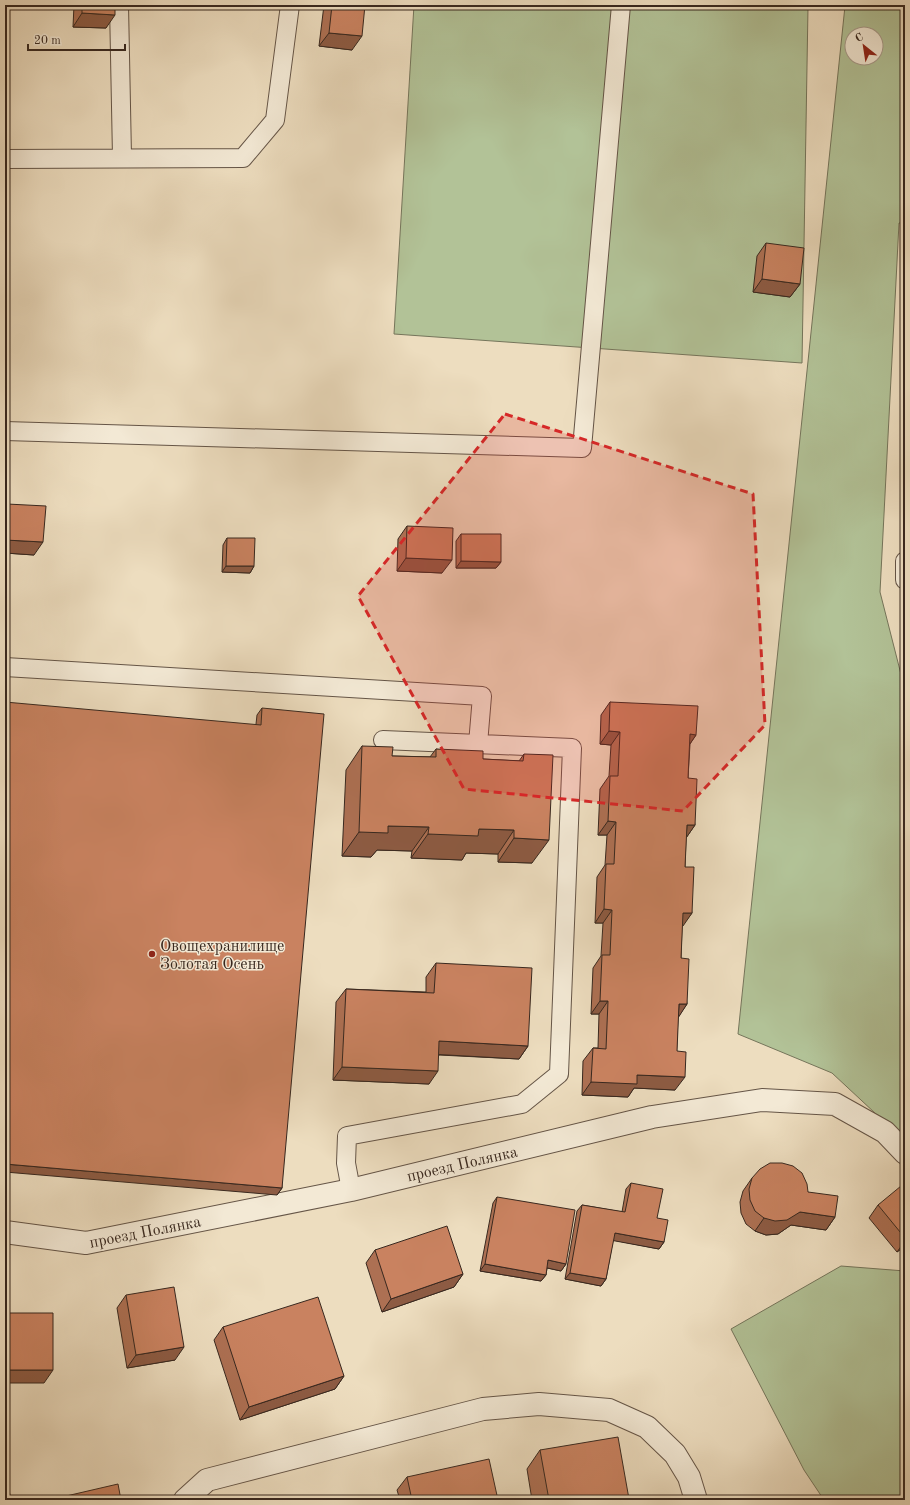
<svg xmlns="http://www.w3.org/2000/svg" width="910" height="1505" viewBox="0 0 910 1505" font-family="'Old Standard TT',serif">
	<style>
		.green { fill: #b2c297; stroke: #75755b; fill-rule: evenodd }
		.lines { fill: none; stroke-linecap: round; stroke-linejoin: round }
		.service-casing { stroke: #655547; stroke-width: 20 }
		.minor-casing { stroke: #655547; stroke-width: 24 }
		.service { stroke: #f3e9d5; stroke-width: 18 }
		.minor { stroke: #f3e9d5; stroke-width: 22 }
		.wall { fill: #ad7053; stroke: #38281f }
		.shaded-wall { fill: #8d5b43; stroke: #38281f }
		.building { fill: #c98260; stroke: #38281f }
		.marked { fill: #d62828; fill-opacity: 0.2; stroke: #d62828; stroke-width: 3; stroke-dasharray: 8 5; stroke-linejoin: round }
		.poi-dot { fill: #8f2418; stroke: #f3e9d5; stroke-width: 1.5 }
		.labels { text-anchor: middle; stroke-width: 3; stroke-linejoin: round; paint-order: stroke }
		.poi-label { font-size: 16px; fill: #38281f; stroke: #f3e9d5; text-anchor: start }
		.street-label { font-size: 16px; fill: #38281f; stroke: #f3e9d5 }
	</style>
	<rect width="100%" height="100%" fill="#edddbf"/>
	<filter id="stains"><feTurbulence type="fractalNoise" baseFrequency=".005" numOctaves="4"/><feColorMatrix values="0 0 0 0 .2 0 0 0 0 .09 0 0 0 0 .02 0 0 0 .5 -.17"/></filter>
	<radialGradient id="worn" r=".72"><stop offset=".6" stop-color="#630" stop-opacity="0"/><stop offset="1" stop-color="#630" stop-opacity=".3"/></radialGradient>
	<path class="green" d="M 414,5 L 800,5 L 808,7 L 802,363 L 394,334 Z
		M 842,5 L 905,5 L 905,223 L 899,223 L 880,592 L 905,690 L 905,1141 L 832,1073 L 738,1034 L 845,6 ZM 852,34 L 876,34 L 876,58 L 852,58 Z
		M 841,1266 L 905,1271 L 905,1500 L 824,1500 L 804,1470 L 731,1329 Z"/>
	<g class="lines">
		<g class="service-casing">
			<path id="service" d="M 119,5 L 122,157
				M 5,159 L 243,158 L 275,120 L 290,5
				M 5,431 L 582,448 L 621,5
				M 905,561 L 905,580
				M 5,667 L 482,696 L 478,744
				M 351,1190 L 346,1163 L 347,1136 L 522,1104 L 559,1074 L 572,748 L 383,740"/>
		</g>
		<g class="minor-casing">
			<path id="minor" d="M 5,1232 L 86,1243 L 351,1190 L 652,1117 L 762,1100 L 835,1104 L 885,1132 L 905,1153
				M 185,1500 L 207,1480 L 483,1409 L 539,1404 L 609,1410 L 647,1427 L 675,1454 L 689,1477 L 696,1500"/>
		</g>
		<use href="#service" class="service"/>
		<use href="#minor" class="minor"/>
	</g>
	<path class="wall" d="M 74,5 L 115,5 L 106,28 L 73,27 Z
		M 324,5 L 365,5 L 352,50 L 319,46 Z
		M 766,243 L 800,284 L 790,297 L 753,292 L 757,256 Z
		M 7,504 L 34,555 L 5,553 L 5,506 Z
		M 407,526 L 442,573 L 397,571 L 398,539 Z
		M 461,534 L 501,562 L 496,568 L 456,568 L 456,541 Z
		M 227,538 L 254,566 L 250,573 L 222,572 L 223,545 Z
		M 610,702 L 696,735 L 690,744 L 688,778 L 695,825 L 686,838 L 685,867 L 692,913 L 682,926 L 681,958 L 687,1004 L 678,1017 L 675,1090 L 634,1088 L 628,1097 L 582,1095 L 583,1061 L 593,1048 L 598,1048 L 599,1014 L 591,1014 L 593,968 L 601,956 L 603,923 L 595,923 L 597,877 L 605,865 L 607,835 L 598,835 L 600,789 L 609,776 L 611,745 L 600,744 L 601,715 Z
		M 262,708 L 282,1188 L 277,1195 L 256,724 L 257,715 Z
		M 362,746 L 392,756 L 430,757 L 436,749 L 483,759 L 519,761 L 524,754 L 532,863 L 498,862 L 498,854 L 466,853 L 462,860 L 411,858 L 412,851 L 377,850 L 371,857 L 342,856 L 346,770 Z
		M 436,963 L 528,1046 L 519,1059 L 439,1055 L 429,1084 L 333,1080 L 336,1002 L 346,989 L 426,992 L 426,977 Z
		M 752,1178 L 808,1192 L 835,1217 L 826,1230 L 791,1225 L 778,1234 L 766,1235 L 755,1231 L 746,1224 L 741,1213 L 740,1202 L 743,1191 Z
		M 631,1183 L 657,1218 L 664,1242 L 659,1249 L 613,1240 L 606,1279 L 601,1286 L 565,1279 L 577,1211 L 582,1205 L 622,1212 L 626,1189 Z
		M 905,1191 L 905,1246 L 897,1252 L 869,1218 L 878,1205 Z
		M 497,1197 L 566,1264 L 561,1271 L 547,1268 L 546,1275 L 541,1281 L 480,1271 L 493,1203 Z
		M 375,1250 L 463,1274 L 454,1287 L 382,1312 L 366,1263 Z
		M 126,1295 L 175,1360 L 127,1368 L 117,1308 Z
		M 223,1327 L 344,1376 L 335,1389 L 240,1420 L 214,1340 Z
		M 540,1450 L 628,1500 L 532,1500 L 527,1469 Z
		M 407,1477 L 498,1500 L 400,1500 L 397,1490 Z"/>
	<path class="shaded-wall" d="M 82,13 L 115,15 L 106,28 L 73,27 Z
		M 329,33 L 362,36 L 352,50 L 319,46 Z
		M 762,279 L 800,284 L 790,297 L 753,292 Z
		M 5,540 L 43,542 L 34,555 L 5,553 Z
		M 406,558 L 452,560 L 442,573 L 397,571 Z
		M 461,561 L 501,562 L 496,568 L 456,568 Z
		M 226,566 L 254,566 L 250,573 L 222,572 Z
		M 609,731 L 620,732 L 611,745 L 600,744 Z
		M 690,734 L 696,735 L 687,748 Z
		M 608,821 L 616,822 L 607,835 L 598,835 Z
		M 687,825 L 695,825 L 686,838 Z
		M 388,826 L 429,827 L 412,851 L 377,850 L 371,857 L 342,856 L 359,832 Z
		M 479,829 L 514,830 L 498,854 L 466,853 L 462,860 L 411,858 L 428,834 Z
		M 514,838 L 549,840 L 532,863 L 498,862 Z
		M 604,909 L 612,910 L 603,923 L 595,923 Z
		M 683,913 L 692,913 L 683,926 L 673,926 Z
		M 600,1001 L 608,1001 L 599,1014 L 591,1014 Z
		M 679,1004 L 687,1004 L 678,1018 Z
		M 439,1041 L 528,1046 L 519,1059 L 430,1054 Z
		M 342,1067 L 438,1071 L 429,1084 L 333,1080 Z
		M 637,1075 L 685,1077 L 675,1090 L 634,1088 L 628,1097 L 582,1095 L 591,1082 Z
		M 5,1164 L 282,1188 L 277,1195 L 5,1172 Z
		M 800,1212 L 835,1217 L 826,1230 L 791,1225 L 778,1234 L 766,1235 L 755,1231 L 764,1218 Z
		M 615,1233 L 664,1242 L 659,1249 L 610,1240 Z
		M 905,1241 L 905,1246 L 897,1252 Z
		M 548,1260 L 566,1264 L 561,1271 L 543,1267 Z
		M 485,1264 L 546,1275 L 541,1281 L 480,1271 Z
		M 570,1273 L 606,1279 L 601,1286 L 565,1279 Z
		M 463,1274 L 454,1287 L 382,1312 L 391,1299 Z
		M 184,1347 L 175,1360 L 127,1368 L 136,1355 Z
		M 5,1370 L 53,1370 L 44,1383 L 5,1383 Z
		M 344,1376 L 335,1389 L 240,1420 L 249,1407 Z"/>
	<path class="building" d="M 82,5 L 115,5 L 115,15 L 82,13 Z
		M 332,5 L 365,5 L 362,36 L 329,33 Z
		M 766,243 L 804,248 L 800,284 L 762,279 Z
		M 7,504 L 46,506 L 43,542 L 5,540 Z
		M 407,526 L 453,528 L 452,560 L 406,558 Z
		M 461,534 L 501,534 L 501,562 L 461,561 Z
		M 227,538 L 255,538 L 254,566 L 226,566 Z
		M 5,702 L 261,725 L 262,708 L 324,714 L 282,1188 L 5,1164 Z
		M 610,702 L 698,706 L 696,735 L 690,734 L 688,778 L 697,779 L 695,825 L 687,825 L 685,867 L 694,867 L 692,913 L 683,913 L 681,958 L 689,959 L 687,1004 L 679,1004 L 677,1051 L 686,1052 L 685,1077 L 637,1075 L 637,1084 L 591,1082 L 593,1048 L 606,1049 L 608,1001 L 600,1001 L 602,955 L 610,955 L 612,910 L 604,909 L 606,864 L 614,864 L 616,822 L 608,821 L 610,776 L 618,776 L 620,732 L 609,731 Z
		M 362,746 L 393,747 L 392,756 L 436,757 L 436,749 L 483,751 L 483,759 L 523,761 L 524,754 L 553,755 L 549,840 L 514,838 L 514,830 L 479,829 L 478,836 L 428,834 L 429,827 L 388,826 L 388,833 L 359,832 Z
		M 436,963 L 532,968 L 528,1046 L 439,1041 L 438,1071 L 342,1067 L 346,989 L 434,993 Z
		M 770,1163 L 782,1163 L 793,1166 L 802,1173 L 807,1184 L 808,1192 L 838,1196 L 835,1217 L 800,1212 L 787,1220 L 775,1221 L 764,1218 L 755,1211 L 750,1200 L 749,1189 L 752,1178 L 760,1169 Z
		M 631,1183 L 663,1189 L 657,1218 L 668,1220 L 664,1242 L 615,1233 L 606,1279 L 570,1273 L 582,1205 L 625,1212 Z
		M 901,1186 L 905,1191 L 905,1238 L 878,1205 Z
		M 497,1197 L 575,1210 L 566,1264 L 548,1260 L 546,1275 L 485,1264 Z
		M 447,1226 L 463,1274 L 391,1299 L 375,1250 Z
		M 174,1287 L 184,1347 L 136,1355 L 126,1295 Z
		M 318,1297 L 344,1376 L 249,1407 L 223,1327 Z
		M 5,1313 L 53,1313 L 53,1370 L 5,1370 Z
		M 618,1437 L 629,1499 L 625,1500 L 549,1500 L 540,1450 Z
		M 489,1459 L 498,1500 L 412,1500 L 407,1477 Z
		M 5,1474 L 11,1499 L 7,1500 L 5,1500 Z
		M 118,1484 L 121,1500 L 49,1500 Z"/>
	<path class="marked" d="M 505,414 L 753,494 L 765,725 L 683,811 L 464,789 L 358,596 Z"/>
	<circle class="poi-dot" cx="152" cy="954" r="4"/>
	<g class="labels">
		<g class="poi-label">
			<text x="160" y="951">Овощехранилище<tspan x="160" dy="18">Золотая Осень</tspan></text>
		</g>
		<g class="street-label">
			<text transform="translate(462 1163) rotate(-13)" y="6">проезд Полянка</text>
			<text transform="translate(145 1231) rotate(-11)" y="6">проезд Полянка</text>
		</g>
	</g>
	<rect width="910" height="1505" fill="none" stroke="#edddbf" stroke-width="20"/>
	<rect x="6" y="6" width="898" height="1493" fill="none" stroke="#38281f" stroke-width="2"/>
	<rect x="10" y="10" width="890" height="1485" fill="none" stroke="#38281f"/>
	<g transform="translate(864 46) rotate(330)"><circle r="19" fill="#f3e9d5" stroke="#a89c8c"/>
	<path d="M0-3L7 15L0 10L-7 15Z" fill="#8f2418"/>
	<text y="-6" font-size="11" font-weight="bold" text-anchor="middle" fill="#38281f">С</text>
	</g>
	<path d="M28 44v6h97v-6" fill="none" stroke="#38281f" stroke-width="2"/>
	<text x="34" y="44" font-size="12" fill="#38281f" stroke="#f3e9d5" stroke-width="3" paint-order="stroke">20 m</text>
	<rect width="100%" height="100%" filter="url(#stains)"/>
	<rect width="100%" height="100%" fill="url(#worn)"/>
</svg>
